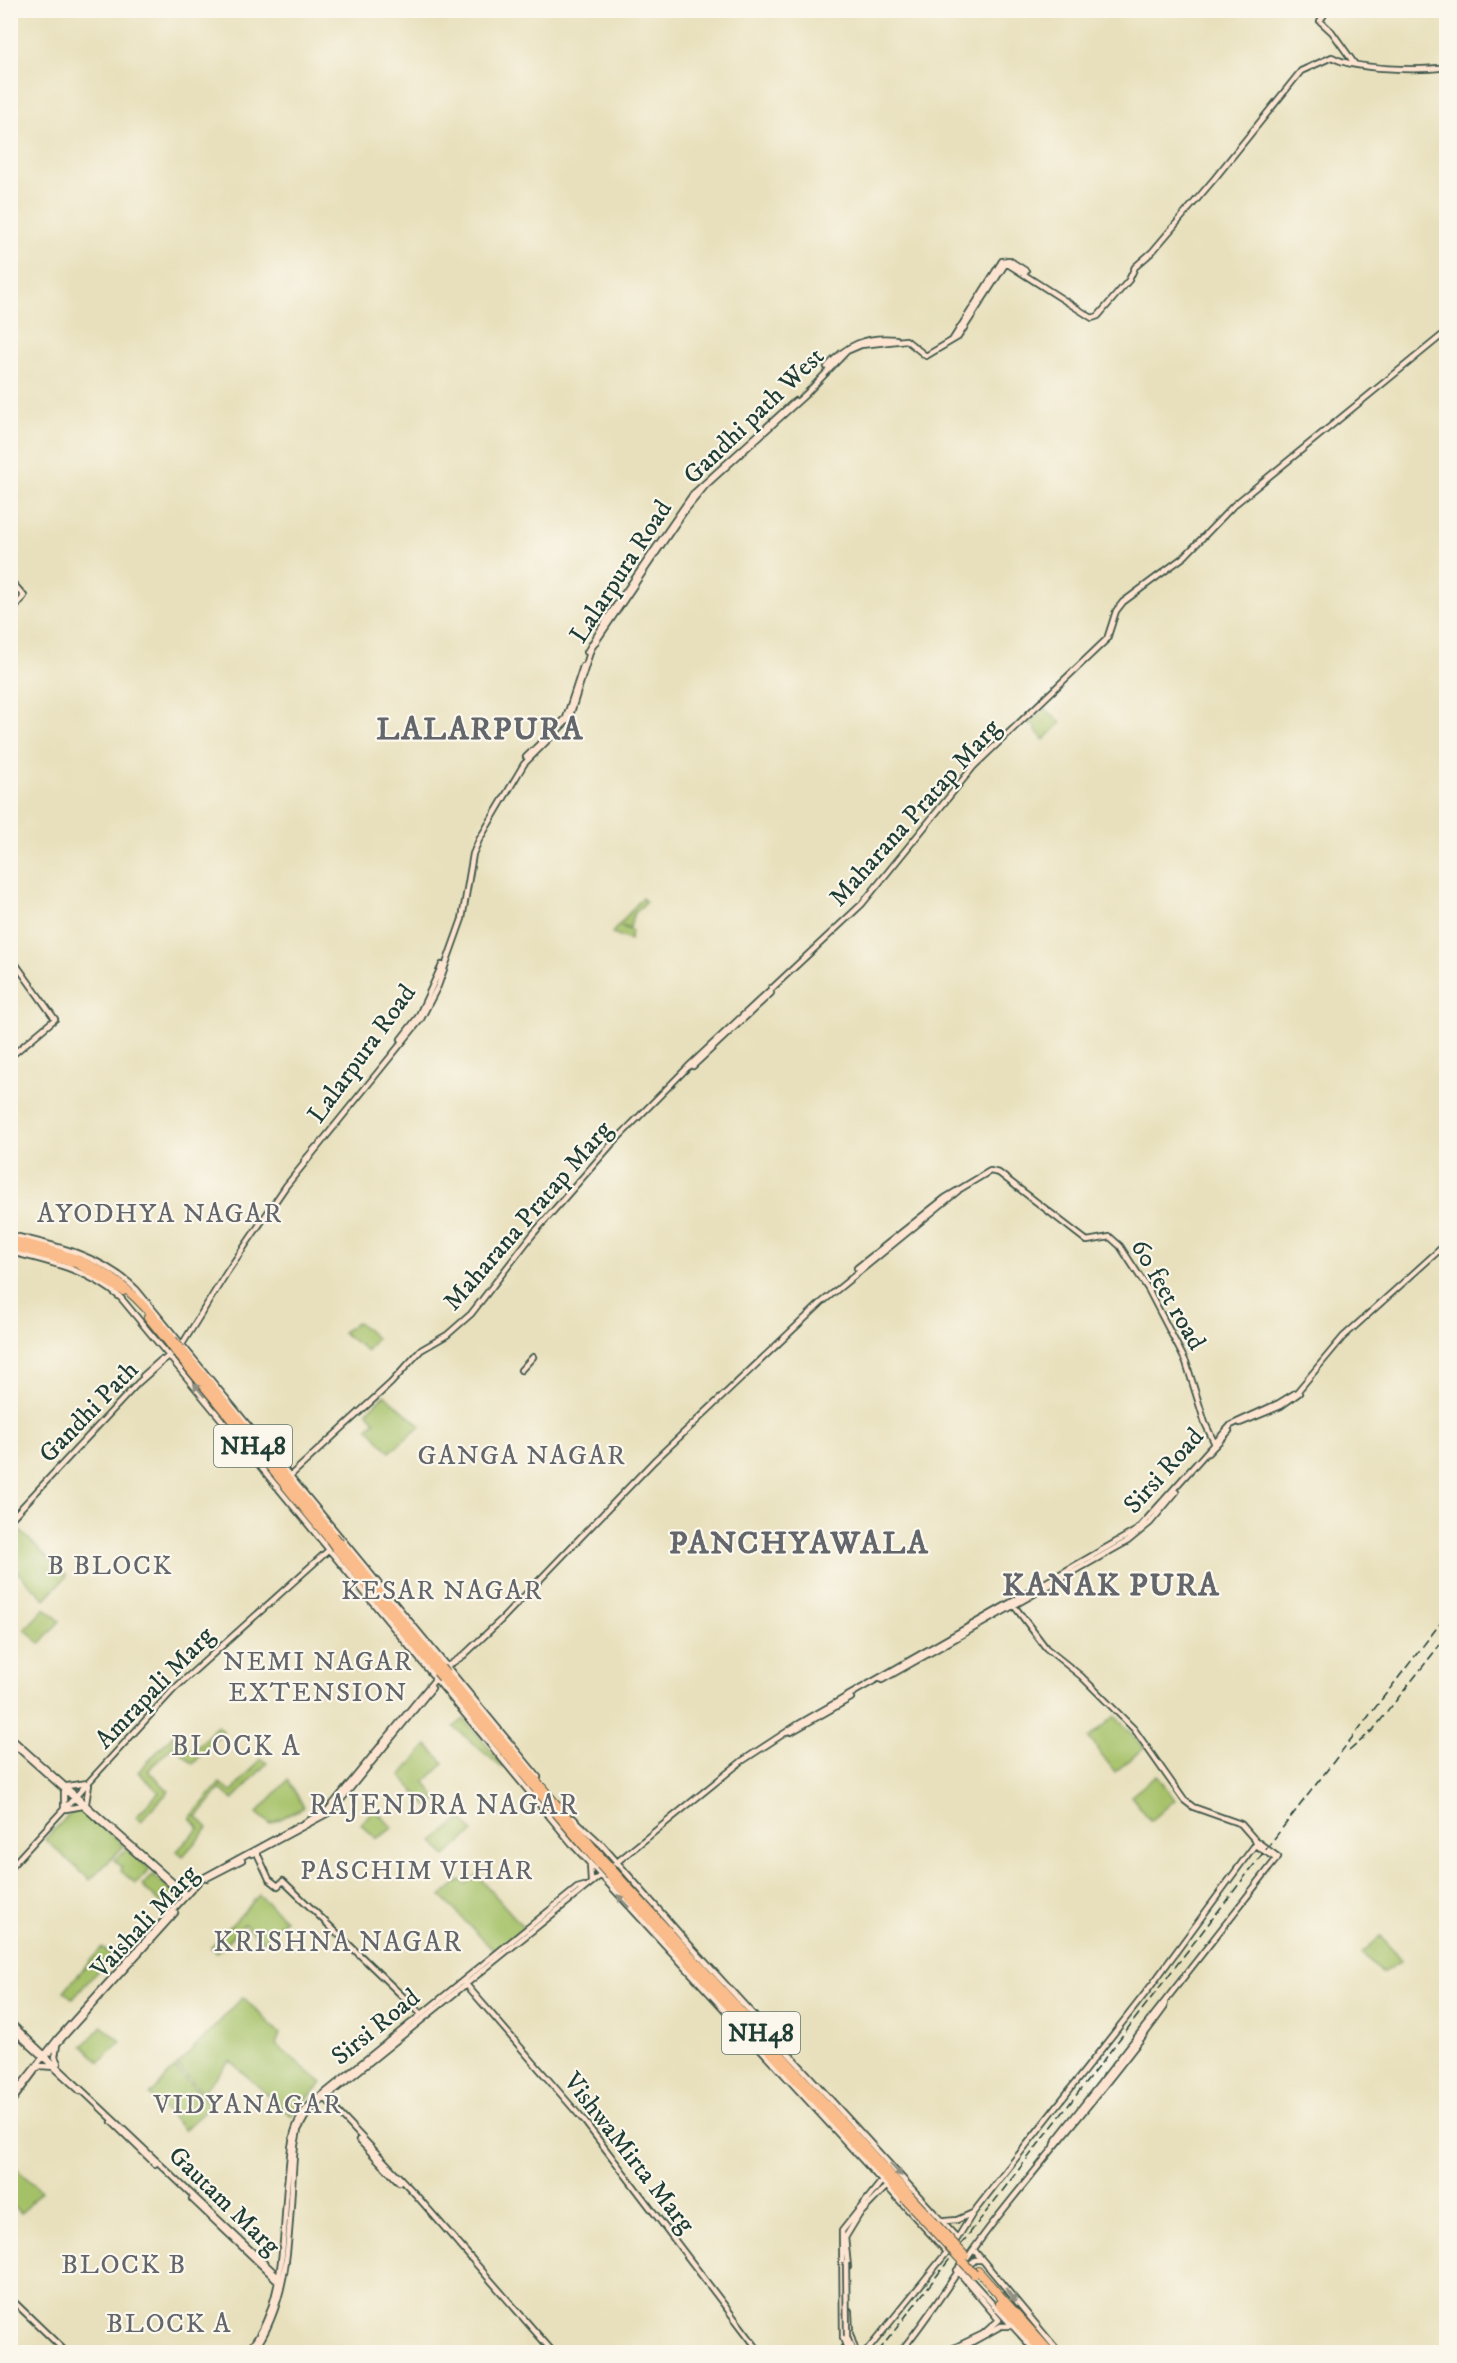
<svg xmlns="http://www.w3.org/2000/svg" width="1457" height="2363" viewBox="0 0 1457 2363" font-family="'IM FELL DW Pica',serif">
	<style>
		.green { fill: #a5c168; stroke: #627f4e; stroke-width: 1.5 }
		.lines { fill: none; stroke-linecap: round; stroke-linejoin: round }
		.secondary-casing { stroke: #3d5548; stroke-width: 8 }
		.highway-casing { stroke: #3d5548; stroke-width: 10 }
		.secondary { stroke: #fde4d0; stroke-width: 4.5 }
		.highway { stroke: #f9bc8a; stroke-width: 8 }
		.rail { stroke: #1f3d34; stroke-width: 1.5; stroke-dasharray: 9 4.5; stroke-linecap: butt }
		.secondary-bridge-casing { stroke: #3d5548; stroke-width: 8; stroke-linecap: butt }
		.highway-bridge-casing { stroke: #3d5548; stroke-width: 10; stroke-linecap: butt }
		.secondary-bridge { stroke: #fde4d0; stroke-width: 4.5 }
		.highway-bridge { stroke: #f9bc8a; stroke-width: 8 }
		.oneway { fill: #8e9082 }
		.labels { text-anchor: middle; stroke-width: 4.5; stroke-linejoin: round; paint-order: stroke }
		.shield { fill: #fbf7ec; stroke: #61756b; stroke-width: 1.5 }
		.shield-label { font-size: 24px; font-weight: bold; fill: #1f3d34 }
		.street-label { font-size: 26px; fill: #1f3d34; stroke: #fbf7ec }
		.neighbourhood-label { font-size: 27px; letter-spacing: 1.5px; fill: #63666b; stroke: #fbf7ec }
		.quarter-label { font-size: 28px; letter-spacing: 1.5px; fill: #63666b; stroke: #fbf7ec }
		.district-label { font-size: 32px; font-weight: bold; letter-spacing: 1.5px; fill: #63666b; stroke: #fbf7ec }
	</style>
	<rect width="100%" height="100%" fill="#fbf7ec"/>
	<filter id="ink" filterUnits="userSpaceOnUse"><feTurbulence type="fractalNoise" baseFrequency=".0167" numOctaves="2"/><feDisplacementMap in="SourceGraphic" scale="12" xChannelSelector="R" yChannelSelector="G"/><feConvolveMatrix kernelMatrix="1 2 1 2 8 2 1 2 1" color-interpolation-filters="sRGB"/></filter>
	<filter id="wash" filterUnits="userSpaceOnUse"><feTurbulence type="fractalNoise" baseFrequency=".008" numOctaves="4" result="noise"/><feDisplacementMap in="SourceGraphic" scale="24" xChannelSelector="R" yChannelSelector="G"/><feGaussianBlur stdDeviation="1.35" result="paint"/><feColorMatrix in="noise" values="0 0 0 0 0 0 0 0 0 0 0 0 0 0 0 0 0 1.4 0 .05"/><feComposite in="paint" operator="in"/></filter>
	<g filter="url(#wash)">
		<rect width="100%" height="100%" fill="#e8e0bc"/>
		<path class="green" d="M 1045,708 L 1061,723 L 1044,740 L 1036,731 L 1036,727 L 1029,724 Z
			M 642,898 L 646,902 L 633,915 L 630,928 L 621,926 L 632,931 L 630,940 L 612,933 Z
			M 358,1322 L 376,1338 L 367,1351 L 342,1332 Z
			M 385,1395 L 421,1426 L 390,1452 L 368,1428 L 375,1421 L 367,1411 Z
			M 12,1523 L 67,1576 L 45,1599 L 11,1566 Z
			M 45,1608 L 60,1621 L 40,1644 L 25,1629 Z
			M 1115,1716 L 1144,1748 L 1115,1772 L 1089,1738 Z
			M 464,1719 L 504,1766 L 501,1767 L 454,1727 Z
			M 217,1726 L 223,1731 L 193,1764 L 173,1745 L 148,1771 L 169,1791 L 141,1821 L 136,1817 L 159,1792 L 138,1772 L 173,1735 L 193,1752 Z
			M 427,1745 L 444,1763 L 425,1782 L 437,1800 L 428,1807 L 401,1776 Z
			M 261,1759 L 267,1763 L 233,1800 L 220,1789 L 197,1817 L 208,1828 L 183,1856 L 177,1851 L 199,1828 L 190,1818 L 220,1783 L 231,1792 Z
			M 1157,1775 L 1175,1800 L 1151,1821 L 1131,1796 Z
			M 288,1780 L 304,1807 L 270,1824 L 257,1813 Z
			M 374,1809 L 393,1828 L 376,1839 L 361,1824 Z
			M 82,1810 L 124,1846 L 90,1880 L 45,1839 L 73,1811 Z
			M 462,1818 L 473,1832 L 445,1856 L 433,1841 Z
			M 127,1849 L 150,1869 L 136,1884 L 121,1871 L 122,1867 L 114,1860 Z
			M 153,1874 L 178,1897 L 167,1909 L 142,1886 Z
			M 477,1875 L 524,1928 L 495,1952 L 441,1896 L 461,1880 L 466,1884 Z
			M 259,1895 L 285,1919 L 264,1942 L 244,1924 L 217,1953 L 211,1947 Z
			M 1381,1936 L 1401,1961 L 1382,1973 L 1362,1953 Z
			M 102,1947 L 111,1955 L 73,1999 L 64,1991 Z
			M 243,1997 L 280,2034 L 276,2045 L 322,2083 L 291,2116 L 230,2061 L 202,2092 L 177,2066 Z
			M 102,2026 L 121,2042 L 100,2062 L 83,2046 Z
			M 175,2068 L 211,2105 L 184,2130 L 150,2095 Z
			M 10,2163 L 41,2191 L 21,2213 L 11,2204 Z"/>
	</g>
	<g filter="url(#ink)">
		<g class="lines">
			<g class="secondary-casing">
				<path id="secondary" d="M 1327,10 L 1320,21 L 1332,32 L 1354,63
					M 953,339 L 1002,261 L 1009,260 L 1026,271
					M 827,367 C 846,345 866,336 896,339
					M 10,580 L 24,596 L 10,615
					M 587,652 L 610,614 L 693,494 L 795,401
					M 526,757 L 566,718 L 583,666
					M 10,956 L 55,1019 L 10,1057
					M 401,1039 L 418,1017 L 442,965
					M 693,1066 L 771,993 L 771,988
					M 304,1161 L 316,1147
					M 10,1235 C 57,1246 101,1255 136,1289 L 538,1777
					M 10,1252 C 51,1262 89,1270 121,1298 L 573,1845 L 947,2252
					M 857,1268 L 945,1198 L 990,1171 L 999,1173 L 1087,1241 L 1110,1237 L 1120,1246 L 1148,1289 L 1186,1362 L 1205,1423 L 1214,1442
					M 521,1370 L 533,1357
					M 143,1376 L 161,1360
					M 1240,1423 L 1281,1406 L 1299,1393
					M 1208,1453 L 1229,1431
					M 291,1475 L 391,1383 L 421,1350 L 447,1335 L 471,1314 L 533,1234 L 611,1145 L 688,1067 L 862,904 L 974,766 L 1107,639 L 1116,611 L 1123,602 L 1185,556 L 1234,505 L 1446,332
					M 10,1520 L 138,1383 L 183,1343 L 227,1272 L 286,1186 L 421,1019 L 438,986 L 462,919 L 473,854 L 479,840 L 524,764 L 569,719 L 591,649 L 683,513 L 706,485 L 806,394 L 847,351 L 861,345 L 906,340 L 926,356 L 958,337 L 1006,263 L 1092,318 L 1098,316 L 1129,280 L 1135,267 L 1152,252 L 1215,178 L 1301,71 L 1332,57 C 1354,70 1421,71 1446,67
					M 1012,1603 L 1046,1648 L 1081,1676 L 1134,1729 L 1184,1800 L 1193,1807 L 1241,1824 L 1255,1840 L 1278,1857 L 1056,2140 L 1054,2147
					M 446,1667 L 463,1656 L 502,1619 L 654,1461 L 821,1303 L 958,1191
					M 882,1680 L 1128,1541 L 1150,1523 L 1176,1492
					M 791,1732 L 851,1698
					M 10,1737 L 187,1895
					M 10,1741 L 185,1897
					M 67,1786 L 88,1783
					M 86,1803 L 89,1785
					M 64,1808 L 64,1789
					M 66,1809 L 83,1806
					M 573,1818 L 602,1845 L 686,1941 L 957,2238
					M 1255,1845 L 1277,1859
					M 256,1851 L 269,1879 L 278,1886 L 283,1881 L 421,2014
					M 252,1854 L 332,1811 L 432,1688
					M 590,1864 L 591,1882
					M 10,1868 L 174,1689 L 331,1548
					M 207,1878 L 242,1860
					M 464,1982 L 585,2122 L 760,2352
					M 10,2022 L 280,2278
					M 10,2027 L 80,2091
					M 57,2045 L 55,2057 L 58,2063
					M 48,2054 L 175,1913
					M 35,2070 L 40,2066 L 54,2067
					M 324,2097 L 416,2195 L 553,2352
					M 10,2099 L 58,2038 L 201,1879 L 328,1810 L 436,1678
					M 10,2104 L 34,2072
					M 112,2122 L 155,2164
					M 359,2140 L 399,2182
					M 192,2199 L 279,2282
					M 945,2221 L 957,2220 L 973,2213
					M 845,2237 L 848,2267
					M 845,2238 L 859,2215 L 886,2187
					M 957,2239 L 973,2213 L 1151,1986 L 1257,1842
					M 974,2250 L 1059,2352
					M 959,2267 L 1036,2352
					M 966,2268 L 975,2260 L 982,2260
					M 10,2298 L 66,2352
					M 849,2311 L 850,2334 L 856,2352
					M 843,2338 L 842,2231 L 881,2182
					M 247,2352 C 287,2305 282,2234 288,2176 C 291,2149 290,2124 311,2104 L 577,1888 L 584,1886
					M 253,2352 C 295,2294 288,2214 295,2145 L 298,2130 L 308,2112 L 742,1761 L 797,1725 L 1137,1530 L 1231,1425 L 1279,1403 L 1297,1392 L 1343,1337 L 1446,1244
					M 841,2352 L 847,2342
					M 866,2352 L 948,2251
					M 900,2352 C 934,2311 960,2265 993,2223 C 1050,2150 1110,2083 1164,2008 L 1165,2002
					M 945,2352 L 983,2334 L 999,2320 L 957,2270
					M 954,2352 L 1001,2326 L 1013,2326"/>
			</g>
			<g class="highway-casing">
				<path id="highway" d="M 10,1240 C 95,1260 118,1272 173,1340
					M 10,1246 L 78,1264 L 123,1291
					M 148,1317 L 170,1344
					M 181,1349 L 334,1536
					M 176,1352 L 330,1540
					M 340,1543 L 441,1668
					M 335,1547 L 437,1672
					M 446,1674 L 605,1862
					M 442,1678 L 600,1865
					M 614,1872 L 909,2195
					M 610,1876 L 904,2198
					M 978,2271 L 1050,2352
					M 1000,2304 L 1043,2352"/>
			</g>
			<use href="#secondary" class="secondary"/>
			<use href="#highway" class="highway"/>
			<path class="rail" d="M 1349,1751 L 1373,1730 L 1446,1637
				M 878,2352 L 1446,1616"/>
			<g class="secondary-bridge-casing">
				<path id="secondary-bridge" d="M 846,2263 L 847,2337 L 853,2352
					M 843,2338 L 847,2349"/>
			</g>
			<g class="highway-bridge-casing">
				<path id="highway-bridge" d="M 173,1340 L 181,1349
					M 170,1344 L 176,1352
					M 334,1536 L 340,1543
					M 330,1540 L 335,1547
					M 441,1668 L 446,1674
					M 437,1672 L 442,1678
					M 605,1862 L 614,1872
					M 600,1865 L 610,1876
					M 909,2195 L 965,2256
					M 904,2198 L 974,2274"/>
			</g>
			<use href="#secondary-bridge" class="secondary-bridge"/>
			<use href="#highway-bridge" class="highway-bridge"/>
		</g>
		<defs><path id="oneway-solid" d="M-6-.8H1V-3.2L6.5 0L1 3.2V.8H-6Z" transform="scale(1.5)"/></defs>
		<g class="oneway">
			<use href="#oneway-solid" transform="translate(199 1390) rotate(-129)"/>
			<use href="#oneway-solid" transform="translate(623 1901) rotate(-133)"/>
			<use href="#oneway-solid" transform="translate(896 2170) rotate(46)"/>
			<use href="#oneway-solid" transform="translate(1011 2295) rotate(51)"/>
		</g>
	</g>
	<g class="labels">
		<g class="shield">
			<rect x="214" y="1425" width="78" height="42" rx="4.5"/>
			<rect x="722" y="2012" width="78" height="42" rx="4.5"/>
		</g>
		<g class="shield-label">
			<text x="253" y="1454">NH48</text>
			<text x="761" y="2041">NH48</text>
		</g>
		<g class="street-label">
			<text transform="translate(753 415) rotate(-44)" y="9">Gandhi path West</text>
			<text transform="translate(620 571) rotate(-57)" y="9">Lalarpura Road</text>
			<text transform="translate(914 812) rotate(-48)" y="9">Maharana Pratap Marg</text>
			<text transform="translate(361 1053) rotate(-54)" y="9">Lalarpura Road</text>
			<text transform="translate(527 1215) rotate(-49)" y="9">Maharana Pratap Marg</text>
			<text transform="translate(1169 1294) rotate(60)" y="9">60 feet road</text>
			<text transform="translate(88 1411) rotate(-46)" y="9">Gandhi Path</text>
			<text transform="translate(1163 1470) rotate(-48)" y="9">Sirsi Road</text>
			<text transform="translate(154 1687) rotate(-46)" y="9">Amrapali Marg</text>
			<text transform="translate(144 1921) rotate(-47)" y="9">Vaishali Marg</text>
			<text transform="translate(375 2026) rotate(-39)" y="9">Sirsi Road</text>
			<text transform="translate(630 2152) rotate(52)" y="9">VishwaMirta Marg</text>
			<text transform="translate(225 2200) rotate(44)" y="9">Gautam Marg</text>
		</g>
		<g class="neighbourhood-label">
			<text x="160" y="1222">AYODHYA NAGAR</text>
			<text x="522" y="1464">GANGA NAGAR</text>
			<text x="110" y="1574">B BLOCK</text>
			<text x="442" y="1599">KESAR NAGAR</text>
			<text x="318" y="1670">NEMI NAGAR<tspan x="318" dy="31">EXTENSION</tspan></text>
			<text x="417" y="1879">PASCHIM VIHAR</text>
			<text x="248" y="2113">VIDYANAGAR</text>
			<text x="124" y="2273">BLOCK B</text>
			<text x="169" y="2332">BLOCK A</text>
		</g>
		<g class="quarter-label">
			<text x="236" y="1755">BLOCK A</text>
			<text x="444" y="1814">RAJENDRA NAGAR</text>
			<text x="338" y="1951">KRISHNA NAGAR</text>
		</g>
		<g class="district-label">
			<text x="480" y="739">LALARPURA</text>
			<text x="799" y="1553">PANCHYAWALA</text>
			<text x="1111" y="1595">KANAK PURA</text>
		</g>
	</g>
	<rect width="1457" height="2363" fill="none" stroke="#fbf7ec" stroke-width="36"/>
</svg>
